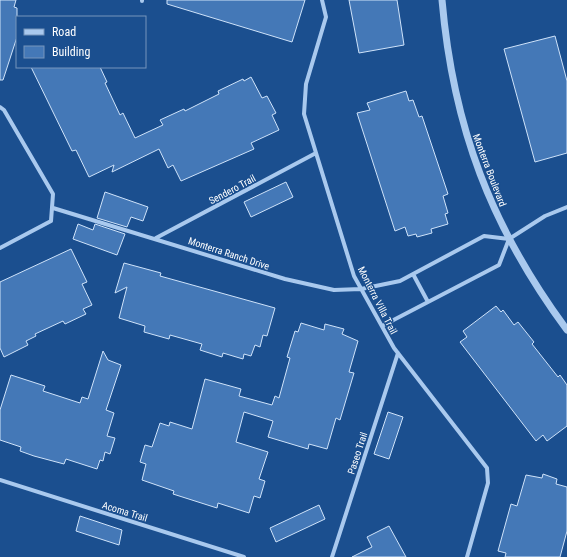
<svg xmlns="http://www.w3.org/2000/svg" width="567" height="557" viewBox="0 0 567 557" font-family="'Roboto Condensed',sans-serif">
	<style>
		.building { fill: #4478b7; stroke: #cfe3fa }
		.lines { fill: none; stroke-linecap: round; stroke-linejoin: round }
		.minor { stroke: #a9c9ee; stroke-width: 4 }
		.tertiary { stroke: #a9c9ee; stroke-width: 7 }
		.labels { text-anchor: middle; stroke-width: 3; stroke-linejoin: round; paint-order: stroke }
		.street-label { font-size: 10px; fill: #fff; stroke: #1b4f8f }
	</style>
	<rect width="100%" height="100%" fill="#1b4f8f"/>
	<path class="building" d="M 0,0 L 16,0 L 14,7 L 17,8 L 17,37 L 3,80 L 0,80 Z
		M 167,0 L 305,0 L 292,42 L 167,4 Z
		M 349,0 L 397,0 L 404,45 L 359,53 Z
		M 555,36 L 567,81 L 567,153 L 535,162 L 504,49 Z
		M 31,67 L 100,67 L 107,82 L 105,83 L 120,115 L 123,113 L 135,138 L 163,125 L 160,120 L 184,109 L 185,111 L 219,94 L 218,91 L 243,79 L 244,81 L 251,77 L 262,98 L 267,96 L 276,113 L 272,115 L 279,130 L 251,143 L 254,149 L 181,181 L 173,165 L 168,168 L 159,149 L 112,172 L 114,165 L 89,177 L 76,150 L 72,151 Z
		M 406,91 L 409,101 L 413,100 L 419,117 L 422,116 L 448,194 L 443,196 L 448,213 L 445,214 L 448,224 L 431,229 L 432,233 L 417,237 L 416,234 L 408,236 L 405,227 L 395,231 L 357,113 L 370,110 L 367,103 Z
		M 286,182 L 293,197 L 251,217 L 244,202 Z
		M 105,192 L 148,207 L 143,221 L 131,217 L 127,227 L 97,218 Z
		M 78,224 L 93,230 L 95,224 L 125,234 L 117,255 L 73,239 Z
		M 71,249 L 87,282 L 82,284 L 92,305 L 83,309 L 86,314 L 65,324 L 63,321 L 35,334 L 36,336 L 26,341 L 28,345 L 4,357 L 0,348 L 0,282 Z
		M 124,263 L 161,273 L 160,276 L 275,308 L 267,336 L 263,335 L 260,347 L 255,345 L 251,356 L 244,354 L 243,359 L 223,353 L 222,357 L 200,350 L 202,344 L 170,335 L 169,339 L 144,332 L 145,326 L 119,318 L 127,287 L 115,293 Z
		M 496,306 L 501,312 L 503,310 L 514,325 L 518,322 L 534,342 L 532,344 L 558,377 L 560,375 L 567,385 L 567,426 L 547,441 L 543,435 L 536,441 L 460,342 L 467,337 L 463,331 Z
		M 301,323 L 324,330 L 325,324 L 344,329 L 342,334 L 358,341 L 349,372 L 354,373 L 340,420 L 336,418 L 327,449 L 309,444 L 308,449 L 268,437 L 273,421 L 244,412 L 236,442 L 268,452 L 259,479 L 265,481 L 260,498 L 254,496 L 249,513 L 218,503 L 217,508 L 173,494 L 174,491 L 142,480 L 146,464 L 140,462 L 145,445 L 152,447 L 160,423 L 169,426 L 170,422 L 192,429 L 205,379 L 241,389 L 239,396 L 272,405 L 275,396 L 279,398 L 290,358 L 287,357 L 295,331 L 298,332 Z
		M 103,351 L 108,360 L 121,365 L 106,410 L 114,413 L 107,436 L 115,438 L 110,454 L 105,452 L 103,461 L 100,460 L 97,469 L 66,459 L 64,464 L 34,456 L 20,451 L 21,447 L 0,440 L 0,410 L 11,375 L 45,386 L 43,391 L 80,403 L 82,397 L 88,399 Z
		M 388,412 L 403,417 L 389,459 L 374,454 Z
		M 543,474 L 557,479 L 556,484 L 567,487 L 567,531 L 560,557 L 505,557 L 506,553 L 498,551 L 511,504 L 517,506 L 526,475 L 542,478 Z
		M 319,505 L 325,519 L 276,542 L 270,528 Z
		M 80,516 L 122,530 L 119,545 L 76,531 Z
		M 389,526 L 406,557 L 352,557 L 372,547 L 367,537 Z"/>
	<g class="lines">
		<path class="minor" d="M 322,0 L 326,17 L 306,84 L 304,114 L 354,276 L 394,348 L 487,468 L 488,483 L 467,557
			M 142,1 L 142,0
			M 0,107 L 4,110 L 53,194 L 51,221 L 0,248
			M 53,208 L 285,279 L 334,290 L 361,289 L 400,281 L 484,236 L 509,239 L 545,216 L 567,207
			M 156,238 L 316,153
			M 413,274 L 428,302
			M 382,326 L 499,265 L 509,239
			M 0,480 L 244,557
			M 332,557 L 398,353"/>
		<path class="tertiary" d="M 442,0 C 453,127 491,227 567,330"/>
	</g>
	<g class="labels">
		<g class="street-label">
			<text transform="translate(490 170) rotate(69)" y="4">Monterra Boulevard</text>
			<text transform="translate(232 189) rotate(-28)" y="4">Sendero Trail</text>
			<text transform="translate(229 253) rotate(18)" y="4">Monterra Ranch Drive</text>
			<text transform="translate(378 300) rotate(63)" y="4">Monterra Villa Trail</text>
			<text transform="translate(357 453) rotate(-72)" y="4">Paseo Trail</text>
			<text transform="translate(125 511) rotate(17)" y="4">Acoma Trail</text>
		</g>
	</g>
	<rect x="16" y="16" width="130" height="52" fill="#1b4f8f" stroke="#7695bc"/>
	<rect x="24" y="29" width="20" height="6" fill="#a9c9ee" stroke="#7695bc"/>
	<text x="52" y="36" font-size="12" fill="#ffffff">Road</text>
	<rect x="24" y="46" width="20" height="12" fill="#4478b7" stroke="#7695bc"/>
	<text x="52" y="56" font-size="12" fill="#ffffff">Building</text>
</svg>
